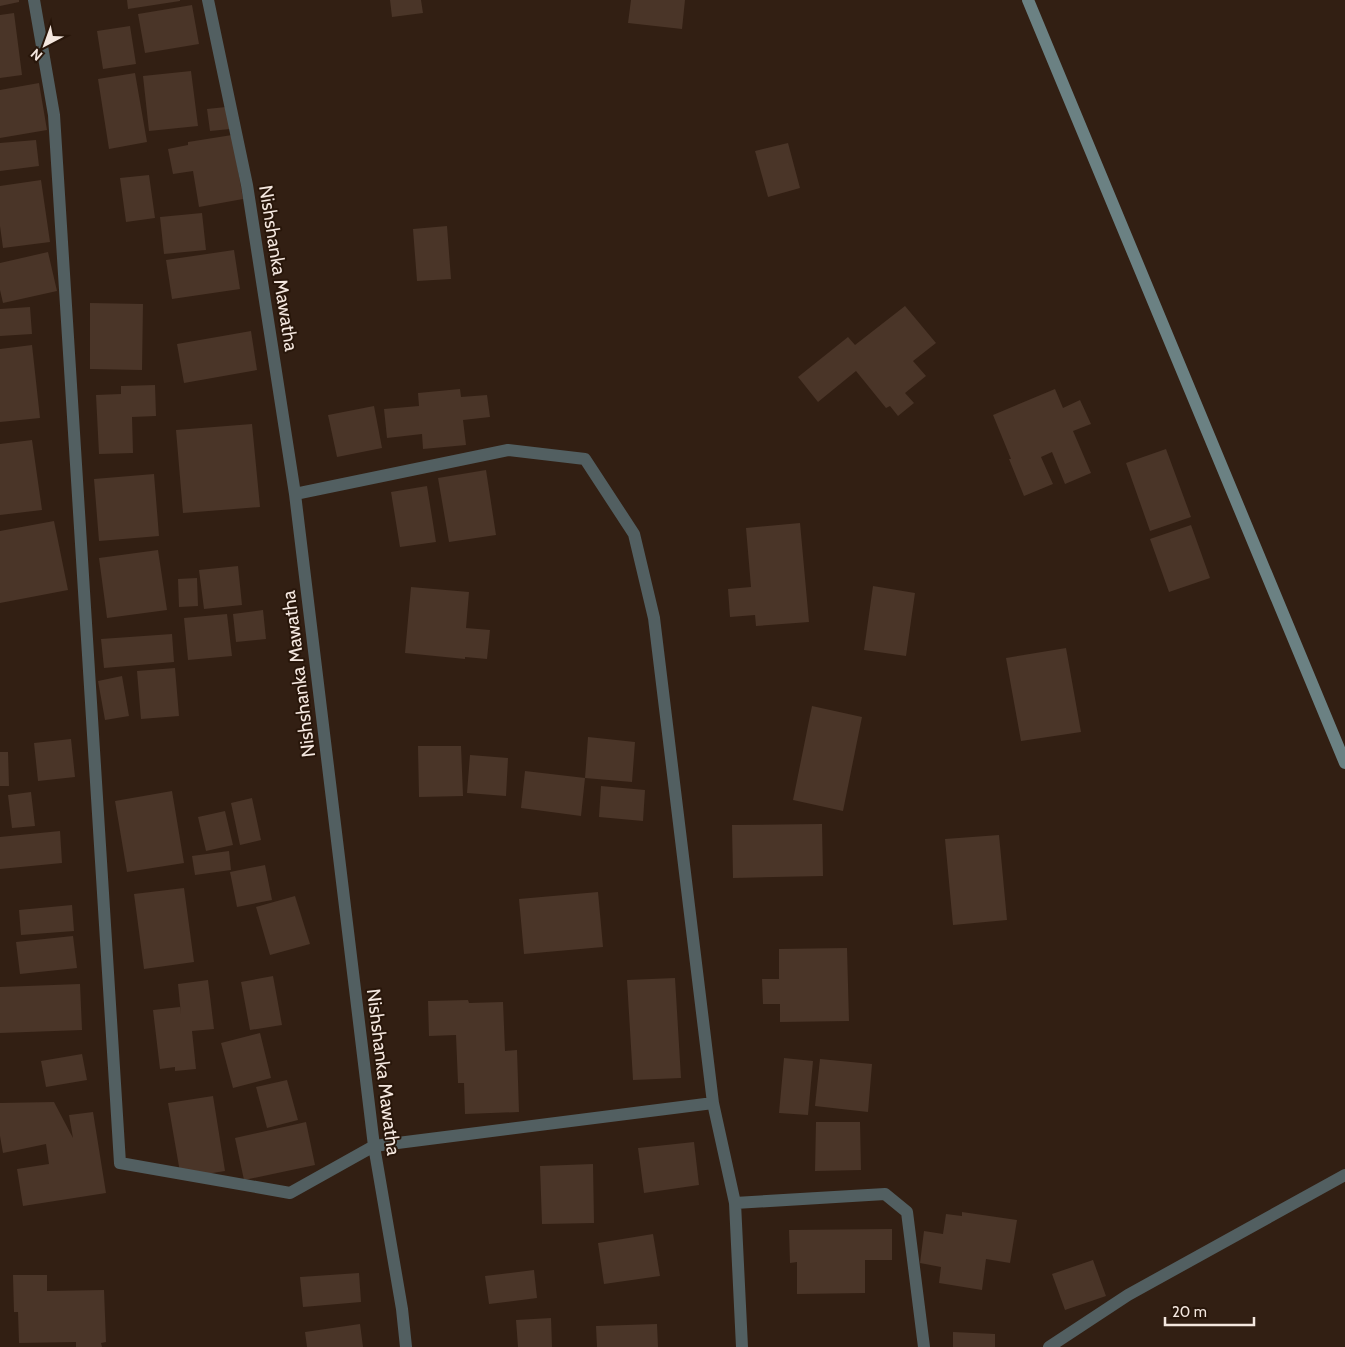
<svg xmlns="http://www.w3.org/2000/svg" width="1345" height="1347" viewBox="0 0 1345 1347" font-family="Cabin,sans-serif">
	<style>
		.building { fill: #4a3528 }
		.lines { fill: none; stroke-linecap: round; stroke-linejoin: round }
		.street { stroke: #525f61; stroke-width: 12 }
		.secondary { stroke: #6b8183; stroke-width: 12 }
		.labels { text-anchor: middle; stroke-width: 4; stroke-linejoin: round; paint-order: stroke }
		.street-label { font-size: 19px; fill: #f4e7df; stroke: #28160a }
	</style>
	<rect width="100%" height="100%" fill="#321f13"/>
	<path class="building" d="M 0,0 L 19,0 L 19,2 L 0,6 Z
		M 127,0 L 180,0 L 180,1 L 128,9 Z
		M 390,0 L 421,0 L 423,13 L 392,17 Z
		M 631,0 L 685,0 L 682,29 L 628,23 Z
		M 192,5 L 199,44 L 145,53 L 138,14 Z
		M 14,13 L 22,75 L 0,78 L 0,15 Z
		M 130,26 L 136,64 L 103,69 L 97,31 Z
		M 191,71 L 198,126 L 149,131 L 143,76 Z
		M 135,73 L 147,142 L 109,149 L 98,79 Z
		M 39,83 L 47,130 L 0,138 L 0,90 Z
		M 226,107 L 230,129 L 210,131 L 207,109 Z
		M 232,135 L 243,199 L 199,207 L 193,171 L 173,174 L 168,149 L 188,145 L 188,142 Z
		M 36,140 L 39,166 L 0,171 L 0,143 Z
		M 788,143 L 800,188 L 768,197 L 755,151 Z
		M 149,175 L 155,218 L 126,222 L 120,178 Z
		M 41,180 L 50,242 L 3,248 L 0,226 L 0,186 Z
		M 202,213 L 206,250 L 164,254 L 160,217 Z
		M 447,226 L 451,279 L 417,281 L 413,229 Z
		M 234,250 L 240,289 L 172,299 L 166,260 Z
		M 48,252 L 57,291 L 3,303 L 0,290 L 0,263 Z
		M 90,303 L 143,304 L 142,370 L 90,369 Z
		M 905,306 L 936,343 L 913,361 L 926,376 L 905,393 L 914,403 L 898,416 L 890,406 L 886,408 L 856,371 L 818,402 L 798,377 L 848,337 L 855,345 Z
		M 30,307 L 32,334 L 0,336 L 0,309 Z
		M 251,331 L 257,370 L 184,383 L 177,344 Z
		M 32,345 L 40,418 L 0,422 L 0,349 Z
		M 155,385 L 156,416 L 132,417 L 133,453 L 99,454 L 96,395 L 121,394 L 121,386 Z
		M 460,389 L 461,397 L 487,395 L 490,417 L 463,420 L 466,445 L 423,449 L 422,434 L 387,438 L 384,409 L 419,406 L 418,393 Z
		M 1055,389 L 1063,408 L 1080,400 L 1091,424 L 1073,431 L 1091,473 L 1065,484 L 1052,452 L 1041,457 L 1053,484 L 1024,496 L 1009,459 L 1011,459 L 993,415 Z
		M 374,406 L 382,448 L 337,457 L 328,415 Z
		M 252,424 L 260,507 L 183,513 L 176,430 Z
		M 32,440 L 42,510 L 0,515 L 0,444 Z
		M 1166,449 L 1191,517 L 1150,531 L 1126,463 Z
		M 486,470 L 496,535 L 449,542 L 438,478 Z
		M 154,474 L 159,536 L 99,541 L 94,479 Z
		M 427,486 L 436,542 L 400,547 L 391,492 Z
		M 54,521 L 68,590 L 0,603 L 0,531 Z
		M 800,523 L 809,622 L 756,626 L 755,615 L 730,617 L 728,589 L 751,587 L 746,528 Z
		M 1191,525 L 1210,578 L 1169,592 L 1150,539 Z
		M 158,550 L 167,610 L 107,618 L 99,558 Z
		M 238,566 L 242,605 L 204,609 L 199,570 Z
		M 197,578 L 198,606 L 179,607 L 178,579 Z
		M 873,586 L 915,593 L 906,656 L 864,650 Z
		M 411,587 L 469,592 L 466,628 L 490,630 L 487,659 L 465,657 L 465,659 L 405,653 Z
		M 263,610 L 266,639 L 236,642 L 233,614 Z
		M 227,614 L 232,656 L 188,660 L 184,618 Z
		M 172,634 L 174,662 L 104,668 L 101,639 Z
		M 1066,648 L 1081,732 L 1021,741 L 1006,658 Z
		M 175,668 L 179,716 L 141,719 L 137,671 Z
		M 122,676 L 129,716 L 105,720 L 98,681 Z
		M 812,706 L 862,717 L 843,811 L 793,800 Z
		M 588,737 L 635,742 L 632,782 L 585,778 Z
		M 71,739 L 75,777 L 38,781 L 34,743 Z
		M 418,746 L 461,746 L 463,796 L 419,797 Z
		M 0,752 L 8,752 L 9,786 L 0,786 Z
		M 470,755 L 508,758 L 506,796 L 467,793 Z
		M 525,771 L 585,778 L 581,816 L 521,808 Z
		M 601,786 L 645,790 L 643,821 L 599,817 Z
		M 172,791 L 184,863 L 127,872 L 115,801 Z
		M 31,792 L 35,826 L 12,828 L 8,795 Z
		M 252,798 L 261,840 L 240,845 L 231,803 Z
		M 225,811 L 233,845 L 206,851 L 198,817 Z
		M 822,824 L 823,876 L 733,878 L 732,825 Z
		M 60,831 L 62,863 L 0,869 L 0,837 Z
		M 999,835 L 1007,920 L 953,925 L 945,839 Z
		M 229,851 L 231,870 L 195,875 L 192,856 Z
		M 265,865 L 272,900 L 237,907 L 230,872 Z
		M 184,888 L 194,962 L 144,969 L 134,894 Z
		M 598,892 L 603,947 L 524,954 L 519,899 Z
		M 295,896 L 310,944 L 270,955 L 256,907 Z
		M 72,905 L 74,931 L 21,935 L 19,910 Z
		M 73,936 L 77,968 L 20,974 L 16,942 Z
		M 847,948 L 849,1021 L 780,1022 L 780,1004 L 763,1004 L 762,979 L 779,979 L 779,949 Z
		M 273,976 L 282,1025 L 250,1030 L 241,982 Z
		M 675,978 L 681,1078 L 633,1080 L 627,980 Z
		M 208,980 L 214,1029 L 192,1031 L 196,1069 L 175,1071 L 175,1067 L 160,1069 L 153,1010 L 180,1007 L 181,1015 L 178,984 Z
		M 80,984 L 82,1030 L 0,1033 L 0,987 Z
		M 468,1000 L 469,1003 L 503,1002 L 505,1051 L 517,1050 L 519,1112 L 465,1114 L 464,1083 L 458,1083 L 456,1035 L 429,1036 L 428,1001 Z
		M 260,1033 L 271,1078 L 233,1088 L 221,1043 Z
		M 82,1054 L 87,1080 L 46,1087 L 41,1061 Z
		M 784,1058 L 813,1061 L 808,1115 L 779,1113 Z
		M 820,1059 L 872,1064 L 868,1112 L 815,1106 Z
		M 287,1080 L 298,1120 L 267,1128 L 256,1087 Z
		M 213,1096 L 225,1171 L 181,1178 L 168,1103 Z
		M 54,1102 L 73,1138 L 69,1115 L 93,1112 L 106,1193 L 23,1206 L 17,1169 L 49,1164 L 46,1144 L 3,1153 L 0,1136 L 0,1103 Z
		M 306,1122 L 315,1165 L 244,1180 L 235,1138 Z
		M 816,1122 L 860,1122 L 861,1170 L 815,1171 Z
		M 694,1142 L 699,1185 L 644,1193 L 638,1148 Z
		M 593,1164 L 594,1223 L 542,1224 L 540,1166 Z
		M 962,1212 L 1017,1220 L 1010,1263 L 986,1259 L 982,1290 L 939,1283 L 941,1267 L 920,1263 L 924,1231 L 943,1234 L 946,1214 L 962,1216 Z
		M 892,1229 L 892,1260 L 865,1260 L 865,1293 L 797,1294 L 797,1262 L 790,1263 L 789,1230 Z
		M 653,1234 L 660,1276 L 604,1284 L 598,1243 Z
		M 1093,1260 L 1106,1296 L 1065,1310 L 1052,1274 Z
		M 534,1270 L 537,1298 L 489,1304 L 485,1276 Z
		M 359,1273 L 361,1302 L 303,1307 L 300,1277 Z
		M 13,1275 L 47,1275 L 47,1291 L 104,1290 L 106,1342 L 101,1343 L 102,1347 L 76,1347 L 76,1342 L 19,1343 L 18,1312 L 14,1312 Z
		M 551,1318 L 552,1347 L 518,1347 L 516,1320 Z
		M 360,1324 L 363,1347 L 307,1347 L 305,1332 Z
		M 657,1324 L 658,1347 L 597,1347 L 596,1326 Z
		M 953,1332 L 995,1334 L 995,1347 L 953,1347 Z"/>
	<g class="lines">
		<path class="street" d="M 34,0 L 54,115 L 120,1163 L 290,1193 L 374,1146 L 713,1103
			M 208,0 L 247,185 L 295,494 L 374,1146 L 402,1309 L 406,1347
			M 295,494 L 508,450 L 585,459 L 634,534 L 654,618 L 713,1103 L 735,1203 L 742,1347
			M 735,1203 L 885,1194 L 907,1212 L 924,1347
			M 1049,1347 L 1128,1295 L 1345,1175"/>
		<path class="secondary" d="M 1028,0 L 1345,763"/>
	</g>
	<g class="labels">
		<g class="street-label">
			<text transform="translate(279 268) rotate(81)" y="7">Nishshanka Mawatha</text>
			<text transform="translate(298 674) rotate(-97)" y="7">Nishshanka Mawatha</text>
			<text transform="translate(384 1072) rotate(83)" y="7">Nishshanka Mawatha</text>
		</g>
	</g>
	<g transform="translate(45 45) rotate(221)" stroke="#28160a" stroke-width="4" paint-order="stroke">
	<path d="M0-4L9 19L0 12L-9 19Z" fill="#f4e7df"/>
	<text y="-8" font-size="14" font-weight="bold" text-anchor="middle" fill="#f4e7df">N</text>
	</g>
	<path d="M1165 1317v8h89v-8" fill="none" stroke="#f4e7df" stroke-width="2.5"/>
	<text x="1172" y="1317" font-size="15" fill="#f4e7df" stroke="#28160a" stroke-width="4" paint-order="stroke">20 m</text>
</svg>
